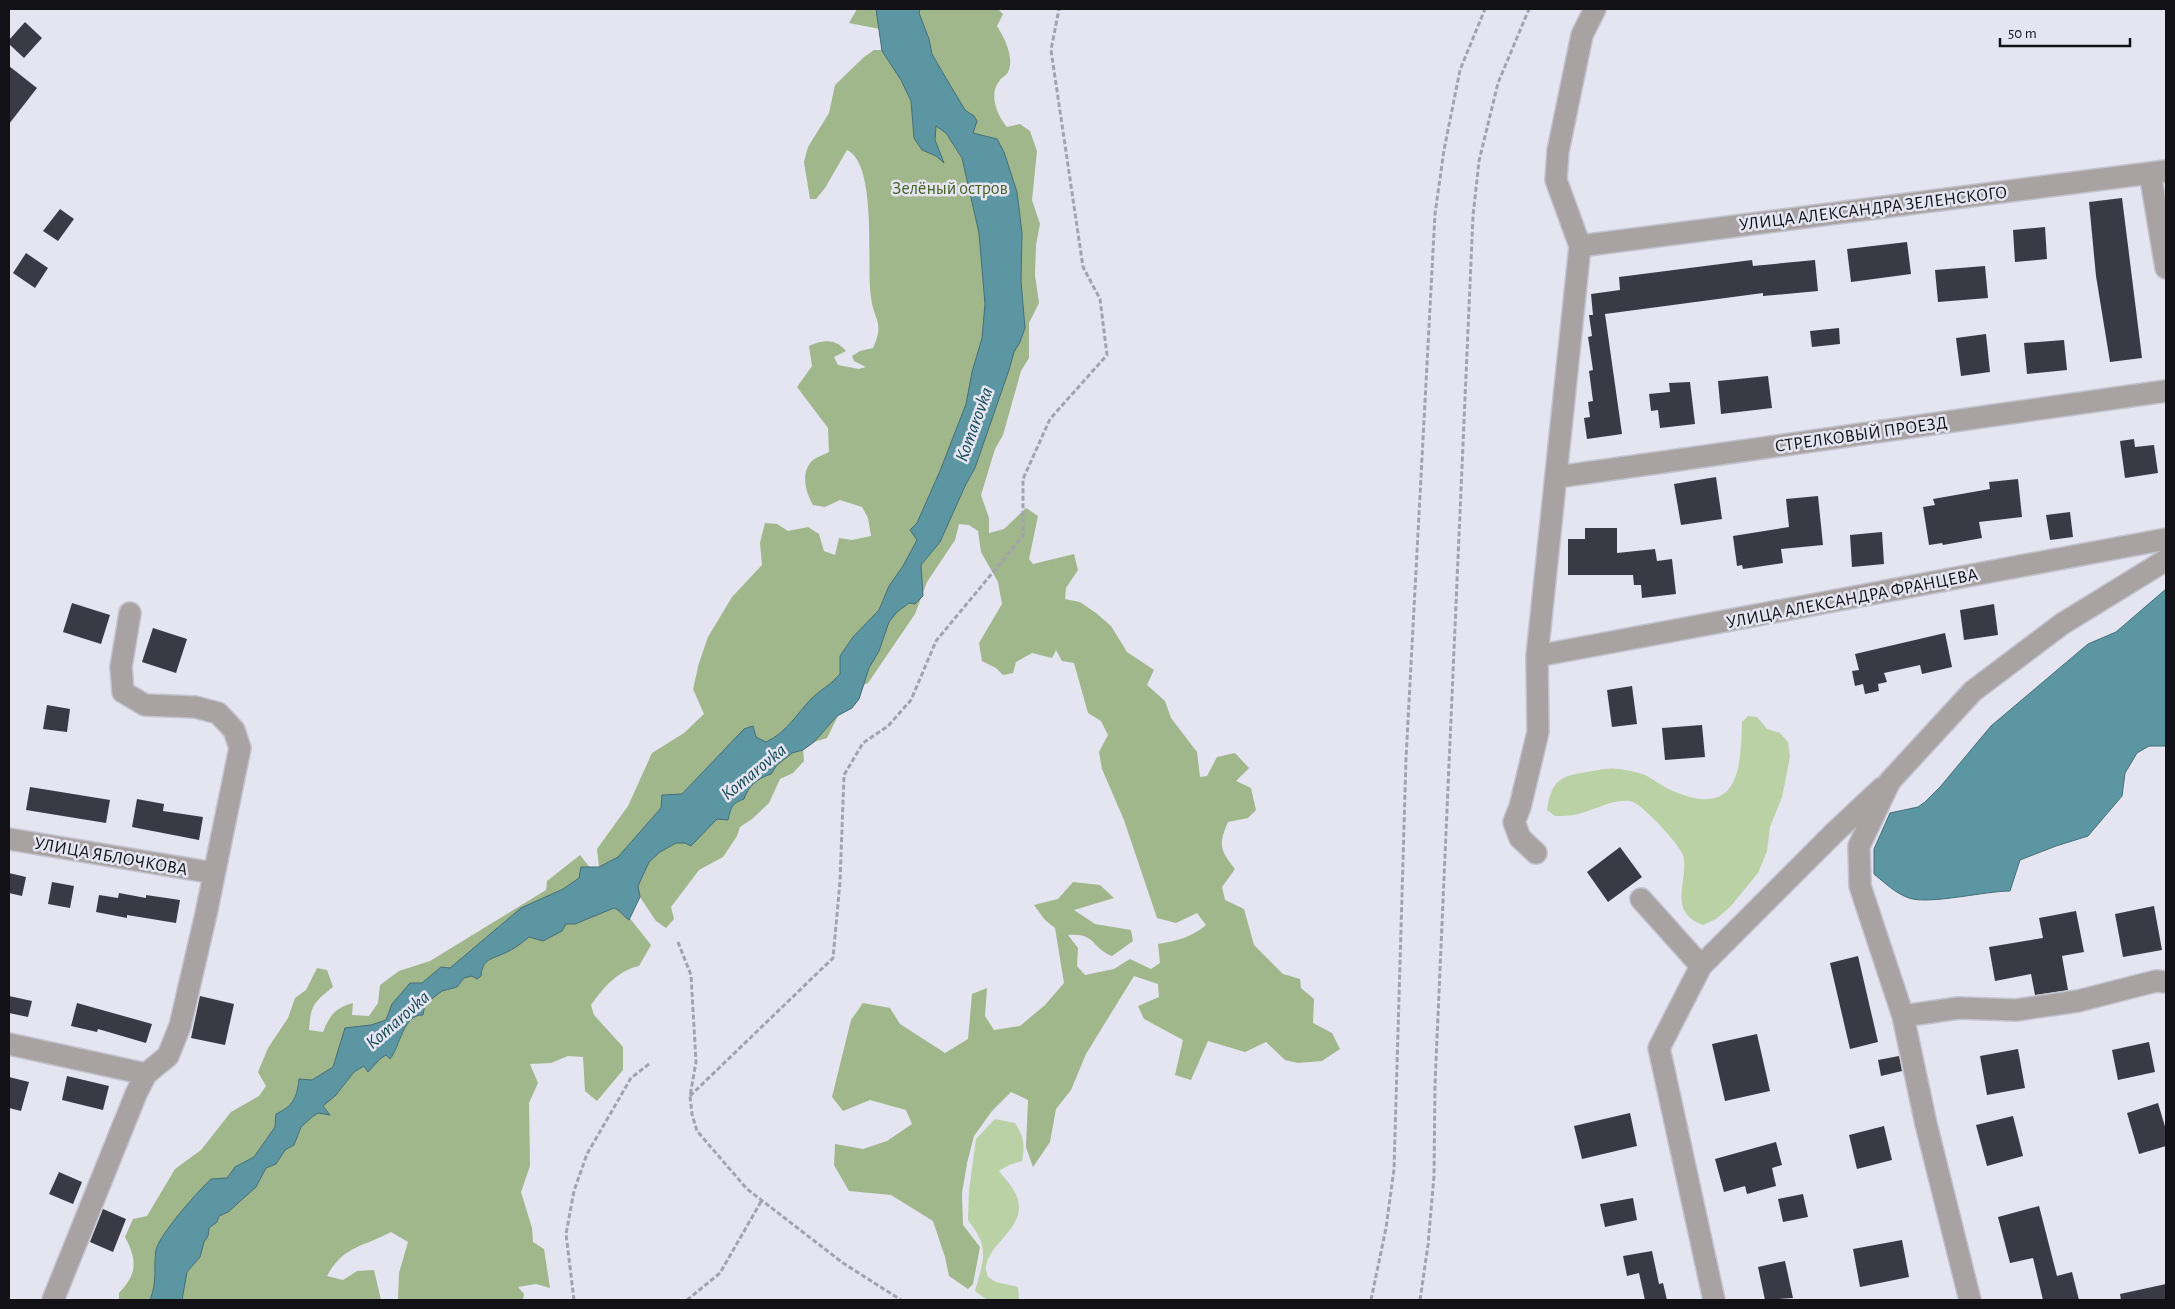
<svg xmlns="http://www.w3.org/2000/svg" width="2175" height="1309" viewBox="0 0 2175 1309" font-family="'Alegreya Sans',sans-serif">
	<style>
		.green { fill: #bad0a5 }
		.forest { fill: #a0b68b }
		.water { fill: #5b96a2; stroke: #456e78 }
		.building { fill: #3a3a44 }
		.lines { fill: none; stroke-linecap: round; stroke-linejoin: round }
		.minor-casing { stroke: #c2c3ce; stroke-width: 24 }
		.path { stroke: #a2a3ac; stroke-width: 3; stroke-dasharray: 5 2.5; stroke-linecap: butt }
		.minor { stroke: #a8a2a2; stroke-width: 21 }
		.labels { text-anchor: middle; stroke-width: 5; stroke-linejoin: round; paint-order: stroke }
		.park-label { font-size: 18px; fill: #466225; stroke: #e4e5f1 }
		.street-label { font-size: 18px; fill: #121216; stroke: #e4e5f1 }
		.water-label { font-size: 19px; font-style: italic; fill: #164b55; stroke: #e4e5f1 }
	</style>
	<rect width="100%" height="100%" fill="#e4e5f1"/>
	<path class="green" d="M 1748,716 L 1757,717 L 1767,729 L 1780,733 L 1788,742 L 1790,757 L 1782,797 L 1770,827 L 1767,851 L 1758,873 L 1731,906 L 1716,919 L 1703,925 C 1699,923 1693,921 1690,918 C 1672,901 1689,875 1683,855 C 1680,845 1641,802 1630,801 C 1612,799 1595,810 1578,814 C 1571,816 1562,816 1555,816 L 1547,810 C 1551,786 1556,777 1581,773 C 1593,771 1608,767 1619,769 C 1627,770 1637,772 1645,775 C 1656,781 1666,789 1678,793 C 1739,817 1741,767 1742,722 Z
		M 995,1119 L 1015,1123 C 1024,1137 1025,1145 1022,1161 L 1009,1165 L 999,1171 C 1005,1179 1016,1190 1018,1200 C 1025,1228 990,1242 986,1266 C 985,1269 987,1274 988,1277 L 996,1282 L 1018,1287 L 1019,1300 L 987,1300 L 975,1291 C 984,1259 990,1248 968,1220 L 969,1190 L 976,1139 Z"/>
	<path class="forest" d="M 857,9 L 998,9 L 1003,14 L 997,26 C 1004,37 1015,58 1008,72 C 1007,75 1002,77 1000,80 C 988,94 997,115 1007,127 L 1020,124 L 1030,131 L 1037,151 L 1032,200 L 1040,224 L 1036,245 L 1035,275 L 1039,303 L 1029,323 L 1029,358 L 1021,371 L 1003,435 L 995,449 L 981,495 L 989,518 L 989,533 L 1004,529 L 1026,508 L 1038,516 L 1029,559 L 1033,564 L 1074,554 L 1078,570 L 1066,588 L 1065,599 L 1080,602 L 1096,613 L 1111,626 L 1127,652 L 1154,670 L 1147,685 L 1165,701 L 1171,718 L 1197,752 L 1200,777 L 1207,776 L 1217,757 L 1235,753 L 1249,768 L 1236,781 L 1251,788 L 1256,810 L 1248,818 L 1228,822 C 1218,845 1220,850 1235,869 L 1222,887 L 1225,900 L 1244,909 L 1254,945 L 1283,974 L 1300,979 L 1301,988 L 1314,999 L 1313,1023 L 1332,1033 L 1340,1049 L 1322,1061 L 1298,1063 L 1285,1060 L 1266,1042 L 1245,1052 L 1208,1041 L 1191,1080 L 1175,1075 L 1183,1040 L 1144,1019 L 1138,1006 L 1159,997 L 1158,984 L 1134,976 L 1086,1054 L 1071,1090 L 1056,1109 L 1050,1142 L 1033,1167 L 1026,1147 L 1028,1100 L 1011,1092 L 992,1111 L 974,1136 L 967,1163 L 962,1193 L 963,1225 L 980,1247 L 973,1284 L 968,1289 L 949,1276 L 945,1257 L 933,1221 L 891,1195 L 849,1191 L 834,1165 L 835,1144 L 863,1149 L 887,1141 L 912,1124 L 906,1110 L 870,1100 L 843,1111 L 832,1097 L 851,1020 L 863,1003 L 890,1008 L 900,1024 L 945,1053 L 968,1039 L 972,994 L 987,988 L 985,1016 L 994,1030 L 1020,1026 L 1045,1005 L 1064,983 L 1055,928 L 1045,920 L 1034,905 L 1058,899 L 1073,882 L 1100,885 L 1114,898 L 1074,910 L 1095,924 L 1131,930 L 1133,941 L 1112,956 C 1092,948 1095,932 1068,935 L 1078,948 L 1077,966 L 1085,975 L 1114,969 L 1130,959 L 1151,969 L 1160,963 L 1158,944 C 1177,941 1192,937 1206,925 L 1197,913 L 1176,923 L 1157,918 L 1124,820 L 1102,769 L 1099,752 L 1108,735 L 1101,721 L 1088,713 L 1074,663 L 1062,661 L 1056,650 L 1052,658 L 1032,653 L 1016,662 L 1013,673 L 1003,675 L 996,668 L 982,661 L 979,643 L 1002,604 L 998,582 L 981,552 L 978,531 L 969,525 L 959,524 L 955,540 L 927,582 L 915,614 L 868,683 L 864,685 L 859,699 L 852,708 L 838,716 L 827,738 L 814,742 L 803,750 L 804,761 L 793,773 L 780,779 L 769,803 L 752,819 L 740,827 L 737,836 L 723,857 L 699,870 L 671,907 L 674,919 L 666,928 L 656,921 L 640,897 L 599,867 L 597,849 L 628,806 L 652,753 L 684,733 L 704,714 L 693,689 L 699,663 L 708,637 L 732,597 L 762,565 L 760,543 L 765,523 L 777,524 L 788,531 L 808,527 L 819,534 L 824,551 L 835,555 L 839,538 L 852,540 L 871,536 L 868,518 L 862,507 L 840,500 L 825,507 L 813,505 C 806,493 800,473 812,461 C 816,457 824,455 829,452 L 828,428 L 797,387 L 812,366 L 809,346 C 823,340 835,338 846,351 L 834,357 L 838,365 L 859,369 L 866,367 L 854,361 L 852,356 L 860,351 L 873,348 C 885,321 874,322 871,297 C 866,266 878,164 847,150 L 825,188 L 816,199 L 810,199 L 804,162 L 808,147 L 829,113 L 835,85 L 864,57 L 874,50 L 882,50 L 880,29 L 849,23 Z
		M 580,855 L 651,945 L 639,966 C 617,971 604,987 591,1005 L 594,1015 L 623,1047 L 623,1070 L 597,1101 L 585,1091 L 583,1057 L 568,1056 L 551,1063 L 530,1064 L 538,1083 L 529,1103 L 530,1166 L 521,1192 L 532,1228 L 533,1242 L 544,1249 L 550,1288 L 536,1284 L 518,1287 L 524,1294 L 523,1300 L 398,1300 L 399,1273 L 408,1242 L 391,1232 C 363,1247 343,1246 327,1276 L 343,1280 L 357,1271 L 374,1270 L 381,1300 L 119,1300 L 119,1293 C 138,1273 137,1260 125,1237 L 133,1219 L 147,1216 L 175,1169 L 201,1150 L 231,1112 L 259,1096 L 266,1086 L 258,1072 L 268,1048 L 288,1018 L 295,998 L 306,990 L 317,968 L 327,970 L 333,987 C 313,1003 311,1005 309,1030 L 323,1032 C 330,1015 335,1008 353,1003 L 352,1015 L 369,1016 L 378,1003 L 380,985 L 399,971 L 430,961 L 546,890 L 547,881 Z"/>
	<path class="water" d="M 876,9 L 920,9 L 919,13 L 929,39 L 932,54 L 940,68 L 965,110 L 974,116 L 977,121 L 973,133 L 997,139 L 1004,152 L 1017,192 L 1022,233 L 1021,281 L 1025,328 L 1020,342 L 1014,352 L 1009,370 L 975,468 L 966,484 L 940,542 L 921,565 L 923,596 L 915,604 L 909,603 L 897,612 L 889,622 L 879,651 L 869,668 L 859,699 L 852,708 L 837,716 L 814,742 L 803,750 L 792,753 L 777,765 L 771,774 C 758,778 748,786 744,799 C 732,803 731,807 728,820 L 717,819 L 691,846 L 685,843 L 676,843 L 660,852 L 649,862 L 638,886 L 640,897 L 629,920 C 623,916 620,910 614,908 L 575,924 L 566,924 L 562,931 L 543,941 L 529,937 C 522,943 514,949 505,953 C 492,959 482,959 481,976 L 477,979 L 472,976 L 464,978 L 457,987 L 442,991 L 425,1004 L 423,1015 C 403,1014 400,1047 390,1059 L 386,1055 L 380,1059 L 368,1072 L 364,1066 L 354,1072 L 336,1095 L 323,1106 L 330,1115 L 318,1113 L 312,1117 L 301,1127 L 294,1145 L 285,1150 L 276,1164 L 266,1168 L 256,1187 L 228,1212 L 219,1216 L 217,1222 L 209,1228 L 208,1236 L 204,1242 L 200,1257 L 187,1272 L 182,1300 L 150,1300 C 158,1279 153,1270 156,1250 C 159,1235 198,1191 211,1179 L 227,1178 L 235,1167 L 254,1157 L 275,1127 L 276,1114 C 293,1106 297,1098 299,1079 L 312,1080 L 333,1067 L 345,1028 L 371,1025 L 386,1020 L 392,1004 L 410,983 L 422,983 L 441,967 L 450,968 L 521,908 L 563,889 L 579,878 L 581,867 L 599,867 L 618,857 L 661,808 L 662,795 L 682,794 L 744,729 L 753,726 L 756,737 L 766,742 C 786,733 796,715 811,699 C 820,690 832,684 840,674 L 840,656 L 853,637 L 879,610 L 889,586 L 903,566 L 917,540 L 910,530 L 917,523 L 940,471 L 966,404 L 972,372 L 982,338 L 985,304 L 979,233 L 962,158 L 946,133 L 936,126 L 935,140 L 944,163 L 936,156 L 922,150 L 914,138 L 911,101 L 901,80 L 882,51 Z
		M 2166,589 L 2166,743 L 2165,746 L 2149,746 L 2137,753 L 2125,773 L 2122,796 L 2088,836 L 2056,846 L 2020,860 L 2010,891 C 1985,891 1929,905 1909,898 C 1895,893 1885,883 1874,874 L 1874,849 L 1890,813 L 1918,807 L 1925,802 L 1940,787 L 1991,726 L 2088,644 L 2116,632 Z"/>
	<path class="building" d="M 25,22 L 42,38 L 24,58 L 9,44 L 9,40 Z
		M 9,66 L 37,88 L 9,124 Z
		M 2122,198 L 2142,358 L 2110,362 L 2096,276 L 2089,202 Z
		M 60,209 L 74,219 L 58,241 L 43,231 Z
		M 2045,227 L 2047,259 L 2015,262 L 2013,230 Z
		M 1907,242 L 1911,274 L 1851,282 L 1847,249 Z
		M 26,253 L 48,268 L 35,288 L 13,273 Z
		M 1752,260 L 1753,266 L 1815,260 L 1818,291 L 1763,296 L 1763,293 L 1605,314 L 1622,434 L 1587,439 L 1584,418 L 1590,417 L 1588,402 L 1593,401 L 1589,371 L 1593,370 L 1588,337 L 1592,336 L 1589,315 L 1593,315 L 1591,294 L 1620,290 L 1619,277 Z
		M 1985,266 L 1988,298 L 1938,302 L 1935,270 Z
		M 1839,328 L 1840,344 L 1812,347 L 1810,331 Z
		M 1986,334 L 1990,372 L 1961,376 L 1956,338 Z
		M 2064,340 L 2067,370 L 2027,374 L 2024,343 Z
		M 1768,376 L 1772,408 L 1721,414 L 1718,381 Z
		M 1690,382 L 1695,424 L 1660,428 L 1658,410 L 1651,411 L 1649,394 L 1670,392 L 1669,383 Z
		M 2134,439 L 2135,447 L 2154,445 L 2158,473 L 2125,478 L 2120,441 Z
		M 1716,477 L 1722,519 L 1681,525 L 1674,484 Z
		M 2018,479 L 2022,517 L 1979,522 L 1982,538 L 1943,545 L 1942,543 L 1929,545 L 1923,507 L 1935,505 L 1933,499 L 1990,489 L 1989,482 Z
		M 1818,496 L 1823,545 L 1781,549 L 1783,563 L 1743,569 L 1742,565 L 1737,566 L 1733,536 L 1789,527 L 1786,499 Z
		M 2070,512 L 2073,537 L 2050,540 L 2046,515 Z
		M 1585,528 L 1617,528 L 1617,553 L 1655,549 L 1657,561 L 1672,559 L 1676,594 L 1642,598 L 1641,585 L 1634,585 L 1633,575 L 1568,575 L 1568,539 L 1585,539 Z
		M 1882,532 L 1884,564 L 1852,567 L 1850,535 Z
		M 72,603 L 110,615 L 101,644 L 63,632 Z
		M 1994,604 L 1998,635 L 1964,640 L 1960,610 Z
		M 153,628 L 187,639 L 176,673 L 142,662 Z
		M 1945,633 L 1952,667 L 1922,674 L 1920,665 L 1884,673 L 1887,682 L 1878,684 L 1879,691 L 1865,694 L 1863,684 L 1855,686 L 1852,671 L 1859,670 L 1855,654 Z
		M 1632,686 L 1637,724 L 1612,727 L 1607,690 Z
		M 47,705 L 70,709 L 67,732 L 43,729 Z
		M 1702,725 L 1705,757 L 1665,760 L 1662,728 Z
		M 30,787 L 110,800 L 106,823 L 26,810 Z
		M 137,799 L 164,804 L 163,811 L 203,817 L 199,840 L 132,827 Z
		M 1620,847 L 1642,877 L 1608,902 L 1587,872 Z
		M 9,873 L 26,877 L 22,896 L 9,893 Z
		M 52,882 L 74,886 L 70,908 L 48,904 Z
		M 119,893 L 146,898 L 146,895 L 180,900 L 176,923 L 127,915 L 127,918 L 96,912 L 99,895 L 118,898 Z
		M 2154,906 L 2162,950 L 2123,957 L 2115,914 Z
		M 2076,911 L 2084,952 L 2062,956 L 2068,990 L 2035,995 L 2031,974 L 1995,981 L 1989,947 L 2043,938 L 2039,918 Z
		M 1858,956 L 1878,1042 L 1850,1049 L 1830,963 Z
		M 9,996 L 32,1001 L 28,1017 L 9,1013 Z
		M 200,996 L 234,1004 L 225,1045 L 191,1038 Z
		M 77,1003 L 152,1024 L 146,1043 L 98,1029 L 97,1032 L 71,1026 Z
		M 1757,1034 L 1770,1091 L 1725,1101 L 1712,1044 Z
		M 2149,1042 L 2155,1072 L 2118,1080 L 2112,1050 Z
		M 2018,1049 L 2025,1088 L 1987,1095 L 1980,1056 Z
		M 1899,1056 L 1902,1071 L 1881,1076 L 1878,1060 Z
		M 67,1076 L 109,1086 L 103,1110 L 62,1100 Z
		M 9,1077 L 29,1082 L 21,1111 L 9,1108 Z
		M 2158,1103 L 2166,1130 L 2166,1146 L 2139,1154 L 2127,1113 Z
		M 1630,1113 L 1637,1146 L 1582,1159 L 1574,1126 Z
		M 2013,1116 L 2023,1156 L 1987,1166 L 1976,1125 Z
		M 1884,1126 L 1892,1160 L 1857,1169 L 1849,1135 Z
		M 1776,1142 L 1782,1165 L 1772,1168 L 1776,1186 L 1747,1194 L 1745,1186 L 1724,1192 L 1715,1159 Z
		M 59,1172 L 82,1182 L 73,1204 L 49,1194 Z
		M 1803,1194 L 1808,1217 L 1783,1222 L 1778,1199 Z
		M 1633,1198 L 1637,1220 L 1605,1227 L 1600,1204 Z
		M 2039,1206 L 2057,1276 L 2072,1272 L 2079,1300 L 2043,1300 L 2033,1258 L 2010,1263 L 1998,1217 Z
		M 103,1209 L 126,1219 L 113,1252 L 90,1242 Z
		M 1902,1240 L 1909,1277 L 1860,1287 L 1853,1249 Z
		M 1652,1251 L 1659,1284 L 1663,1283 L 1667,1300 L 1645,1300 L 1639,1273 L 1627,1276 L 1623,1256 Z
		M 1785,1261 L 1793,1298 L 1765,1300 L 1758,1267 Z
		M 2166,1284 L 2166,1300 L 2121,1300 L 2120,1294 Z"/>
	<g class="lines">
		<g class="minor-casing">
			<path id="minor" d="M 2150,173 L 2166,268
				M 1580,246 L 2166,171
				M 1557,477 L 2166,391
				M 1537,656 L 2166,539
				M 9,839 L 214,873
				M 1536,853 L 1520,838 L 1514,822 L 1520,807 L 1538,732 L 1537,656 L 1580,246 L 1556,180 L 1558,151 L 1582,35 L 1595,9
				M 1641,899 L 1701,966
				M 1903,1016 L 1959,1008 L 2016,1010 L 2078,1001 L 2156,981 L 2166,982
				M 9,1044 L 146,1074
				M 53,1300 L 136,1094 L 146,1074 L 168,1056 L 180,1026 L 206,914 L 240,748 L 234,730 L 218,713 L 195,707 L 145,705 L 123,692 L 121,667 L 130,613
				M 1714,1300 L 1659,1048 L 1701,966 L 1834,833 L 1882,788
				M 1970,1300 L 1926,1124 L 1903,1016 L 1860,886 L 1859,846 L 1890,781 L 1973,691 L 2062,624 L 2166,560"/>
		</g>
		<path class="path" d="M 678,942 L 691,975 L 696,1062 L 690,1096 L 692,1114 L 697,1131 L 747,1189 L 843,1263 L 901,1300
			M 690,1096 L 833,958 L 840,882 L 844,775 L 863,743 L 888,726 L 911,700 L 936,641 L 1023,536 L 1023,479 L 1050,419 L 1107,355 L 1100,299 L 1083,267 L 1051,50 L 1059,9
			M 574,1300 L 566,1234 L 574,1191 L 587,1154 L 631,1078 L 649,1064
			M 687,1300 L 720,1273 L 762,1200
			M 1371,1300 L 1386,1228 L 1394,1169 L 1406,758 L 1435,214 L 1444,150 L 1460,70 L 1485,9
			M 1420,1300 L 1428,1245 L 1434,1176 L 1435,1084 L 1473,216 L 1479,161 L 1498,83 L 1529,9"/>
		<use href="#minor" class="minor"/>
	</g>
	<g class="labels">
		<g class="park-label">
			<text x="950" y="194">Зелёный остров</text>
		</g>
		<g class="street-label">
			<text transform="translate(1873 208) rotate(-7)" y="6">УЛИЦА АЛЕКСАНДРА ЗЕЛЕНСКОГО</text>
			<text transform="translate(1861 434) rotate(-8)" y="6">СТРЕЛКОВЫЙ ПРОЕЗД</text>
			<text transform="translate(1852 598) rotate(-11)" y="6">УЛИЦА АЛЕКСАНДРА ФРАНЦЕВА</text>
			<text transform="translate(111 856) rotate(10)" y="6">УЛИЦА ЯБЛОЧКОВА</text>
		</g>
		<g class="water-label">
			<text transform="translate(973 424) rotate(-70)" y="7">Komarovka</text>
			<text transform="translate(753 771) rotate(-39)" y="7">Komarovka</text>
			<text transform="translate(397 1019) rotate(-41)" y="7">Komarovka</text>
		</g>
	</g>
	<rect width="2175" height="1309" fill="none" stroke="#121216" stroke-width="20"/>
	<path d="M2000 38v8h130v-8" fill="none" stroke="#121216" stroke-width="2.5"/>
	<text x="2008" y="38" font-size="15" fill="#121216" stroke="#e4e5f1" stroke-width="4" paint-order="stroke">50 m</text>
</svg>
